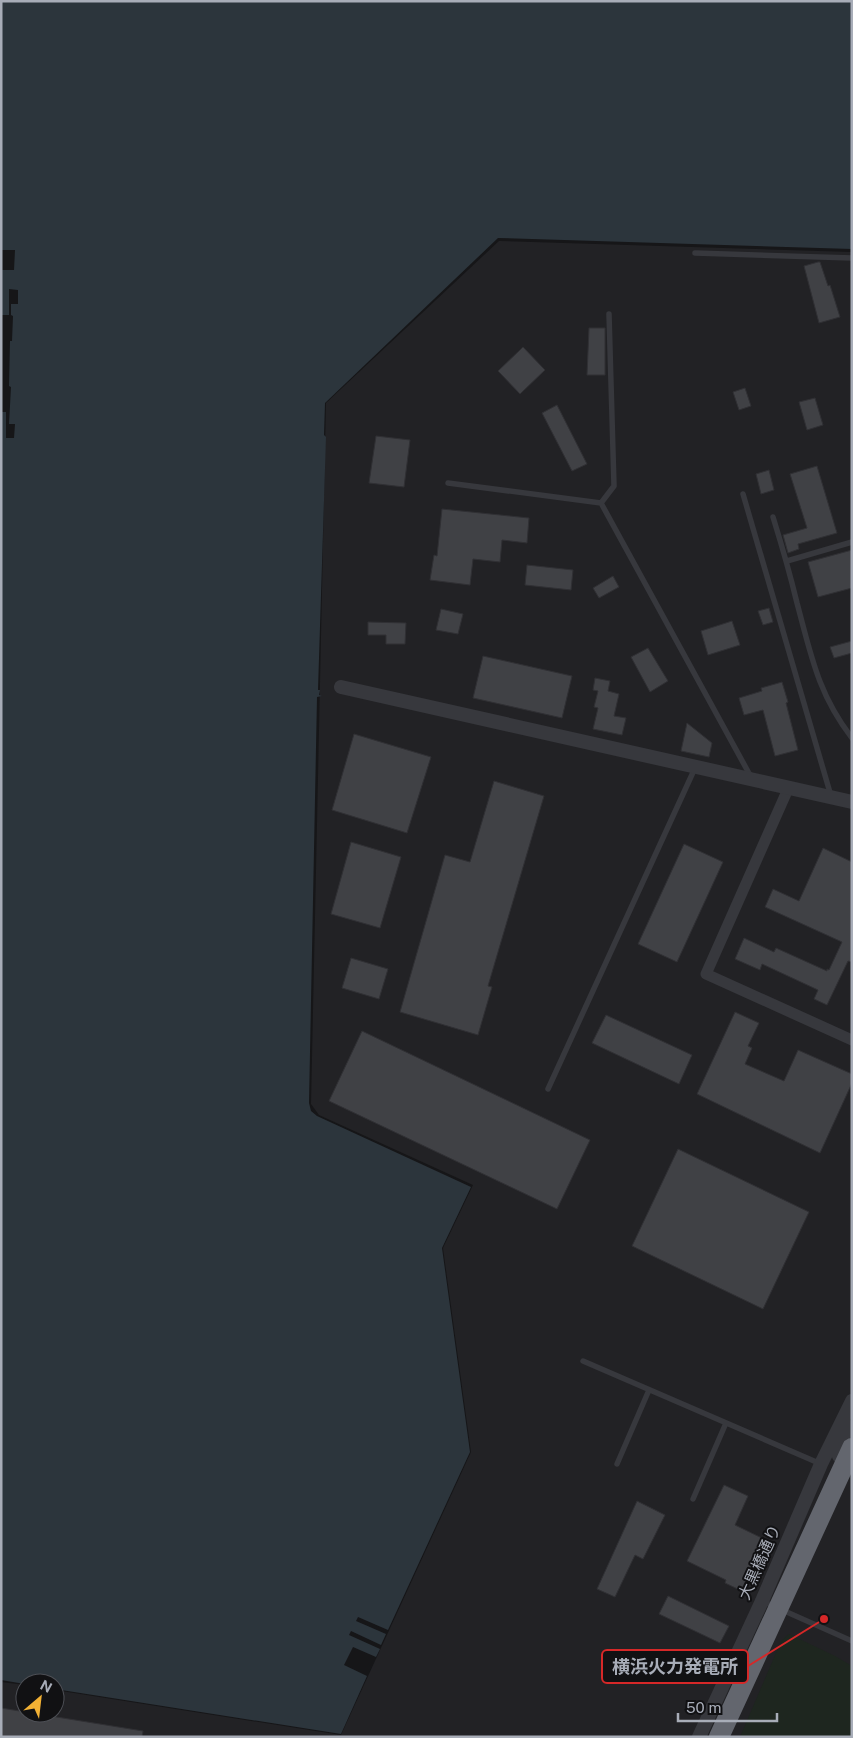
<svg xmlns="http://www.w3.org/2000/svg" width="853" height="1738" viewBox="0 0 853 1738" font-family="'Public Sans','Noto Sans JP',sans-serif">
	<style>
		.built { fill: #222225 }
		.green { fill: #1e261f }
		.water { fill: #2c353c }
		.pier { fill: #161618 }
		.building { fill: #404145; stroke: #303034 }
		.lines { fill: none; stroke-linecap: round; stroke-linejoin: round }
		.service { stroke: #37383d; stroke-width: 5.5 }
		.minor { stroke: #37383d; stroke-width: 11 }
		.tertiary { stroke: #37383d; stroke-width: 14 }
		.motorway { stroke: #63666e; stroke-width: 20 }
		.labels { text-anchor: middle; stroke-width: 4; stroke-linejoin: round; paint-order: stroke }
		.street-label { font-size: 16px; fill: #a8adb8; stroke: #111113 }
		.leader { fill: none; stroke: #d62828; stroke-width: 2 }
		.callout-dot { fill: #d62828; stroke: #111113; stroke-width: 2 }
		.callout { fill: #111113; stroke: #d62828; stroke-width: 2 }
		.callout-label { font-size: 18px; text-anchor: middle; font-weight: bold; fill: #a8adb8 }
	</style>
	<rect width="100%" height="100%" fill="#161618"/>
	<path class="built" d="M 499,241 L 852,252 L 852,1737 L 1,1737 L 1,1682 L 25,1685 L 25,1713 L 55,1713 L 55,1690 L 341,1735 L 471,1452 L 443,1248 L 473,1185 L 319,1115 L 311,1104 L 326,403 Z"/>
	<path class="green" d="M 789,1634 L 835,1656 L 852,1666 L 852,1737 L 740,1737 L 781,1641 Z"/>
	<path class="water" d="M 1,1 L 852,1 L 852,249 L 498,238 L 325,403 L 324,435 L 326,437 L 318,690 L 320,690 L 319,695 L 322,696 L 317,697 L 309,1103 L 311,1111 L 317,1116 L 471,1187 L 442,1248 L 470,1452 L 388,1630 L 358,1617 L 356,1621 L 386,1634 L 381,1645 L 351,1631 L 349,1635 L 380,1649 L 376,1657 L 353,1647 L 344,1665 L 367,1676 L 341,1734 L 55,1689 L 55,1683 L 25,1684 L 1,1680 Z"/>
	<path class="pier" d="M 1,250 L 15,250 L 14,270 L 1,270 Z
		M 9,289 L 18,290 L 18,304 L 11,304 L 11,315 L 13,316 L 12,341 L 10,341 L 9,386 L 11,387 L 9,424 L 15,424 L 14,438 L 6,438 L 6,412 L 1,412 L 1,315 L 9,315 Z"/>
	<path class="building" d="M 818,262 L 820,262 L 828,286 L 830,285 L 840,317 L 819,323 L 804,266 Z
		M 589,328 L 605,328 L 605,375 L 587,375 Z
		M 523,347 L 545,370 L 520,394 L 498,371 Z
		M 745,388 L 751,406 L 739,410 L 733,392 Z
		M 815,398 L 823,425 L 807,430 L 799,402 Z
		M 557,405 L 587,464 L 572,471 L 542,413 Z
		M 376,436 L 410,440 L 404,487 L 369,483 Z
		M 817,466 L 837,533 L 798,544 L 799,549 L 788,553 L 783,535 L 807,528 L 790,474 Z
		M 769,470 L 774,490 L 761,494 L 756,474 Z
		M 442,509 L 529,518 L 527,543 L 502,540 L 500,562 L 473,559 L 470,585 L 430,580 L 434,555 L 437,556 Z
		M 852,550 L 852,588 L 818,597 L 808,562 Z
		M 527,565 L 573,570 L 571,590 L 525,585 Z
		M 613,576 L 619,587 L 599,598 L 593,588 Z
		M 769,608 L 773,622 L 763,625 L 758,611 Z
		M 441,609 L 463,614 L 458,634 L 436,630 Z
		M 732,621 L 740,645 L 708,655 L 701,631 Z
		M 368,622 L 406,623 L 405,644 L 386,644 L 386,635 L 368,635 Z
		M 852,641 L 852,653 L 834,658 L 830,647 Z
		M 648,648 L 668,681 L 650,692 L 631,657 Z
		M 483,656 L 572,676 L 562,718 L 473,698 Z
		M 595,678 L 610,681 L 608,691 L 619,694 L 614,716 L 626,718 L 622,735 L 593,729 L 598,708 L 594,707 L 598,691 L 593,690 Z
		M 782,682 L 788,702 L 786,703 L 798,750 L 775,756 L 763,710 L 744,715 L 739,698 L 762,691 L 761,688 Z
		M 687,723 L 712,743 L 709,757 L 681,751 Z
		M 354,734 L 431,757 L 407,833 L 332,810 Z
		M 494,781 L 544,796 L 488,986 L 492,987 L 478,1035 L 400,1012 L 445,855 L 470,862 Z
		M 351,842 L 401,857 L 380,928 L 331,914 Z
		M 684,844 L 723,862 L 677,962 L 638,944 Z
		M 823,848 L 852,862 L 852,962 L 848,961 L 827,1005 L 814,999 L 818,990 L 762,964 L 760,970 L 735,959 L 744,938 L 774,952 L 776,948 L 827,971 L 827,969 L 829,970 L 842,942 L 765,907 L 773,889 L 799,901 Z
		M 351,958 L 388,969 L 379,999 L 342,988 Z
		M 735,1012 L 759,1023 L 748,1046 L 752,1048 L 745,1064 L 784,1081 L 798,1050 L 852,1074 L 852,1083 L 820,1153 L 697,1094 Z
		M 606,1015 L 692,1055 L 679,1084 L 592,1043 Z
		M 362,1031 L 590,1140 L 557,1209 L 329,1101 Z
		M 678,1149 L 809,1212 L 763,1309 L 632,1246 Z
		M 724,1485 L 748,1496 L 735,1525 L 766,1540 L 742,1591 L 725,1583 L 726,1580 L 687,1561 Z
		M 637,1501 L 665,1515 L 643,1559 L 635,1555 L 615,1597 L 597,1589 Z
		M 668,1596 L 729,1626 L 720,1643 L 659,1614 Z
		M 1,1708 L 143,1731 L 142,1737 L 1,1737 Z"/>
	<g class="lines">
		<path class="service" d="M 695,253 L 852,258
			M 609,314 L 614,486 L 601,503 L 751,777
			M 448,483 L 601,503
			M 743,494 L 831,796
			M 773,517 C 782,546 790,574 797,603 C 811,655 818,694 852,738
			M 787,561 L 852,542
			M 548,1089 L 695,768
			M 583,1361 L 821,1464
			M 617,1464 L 649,1390
			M 693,1499 L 726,1423
			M 762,1601 L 852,1641"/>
		<path class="minor" d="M 788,789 L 706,974 L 852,1040"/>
		<path class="tertiary" d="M 341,687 L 852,802
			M 839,1456 L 852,1427
			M 699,1737 L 762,1601 L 821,1464 L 852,1401"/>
		<path class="motorway" d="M 719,1737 L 852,1448"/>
	</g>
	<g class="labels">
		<g class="street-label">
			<text transform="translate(759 1562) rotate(-66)" y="6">大黒橋通り</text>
		</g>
	</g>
	<path class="leader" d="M824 1619L748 1666"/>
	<circle class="callout-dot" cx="824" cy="1619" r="5"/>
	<rect class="callout" x="602" y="1650" width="146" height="33" rx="5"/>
	<g class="callout-label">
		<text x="675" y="1673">横浜火力発電所</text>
	</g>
	<rect width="853" height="1738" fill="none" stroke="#a8adb8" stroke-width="5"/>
	<g transform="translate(40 1698) rotate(28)"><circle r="24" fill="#111113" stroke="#4d4f55"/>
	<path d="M0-4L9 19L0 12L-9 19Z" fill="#f2b134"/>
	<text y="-8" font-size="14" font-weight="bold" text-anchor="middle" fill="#a8adb8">N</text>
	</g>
	<path d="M678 1713v8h99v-8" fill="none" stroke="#a8adb8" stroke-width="2.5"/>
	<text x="686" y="1713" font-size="15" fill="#a8adb8" stroke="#111113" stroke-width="4" paint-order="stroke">50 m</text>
</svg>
